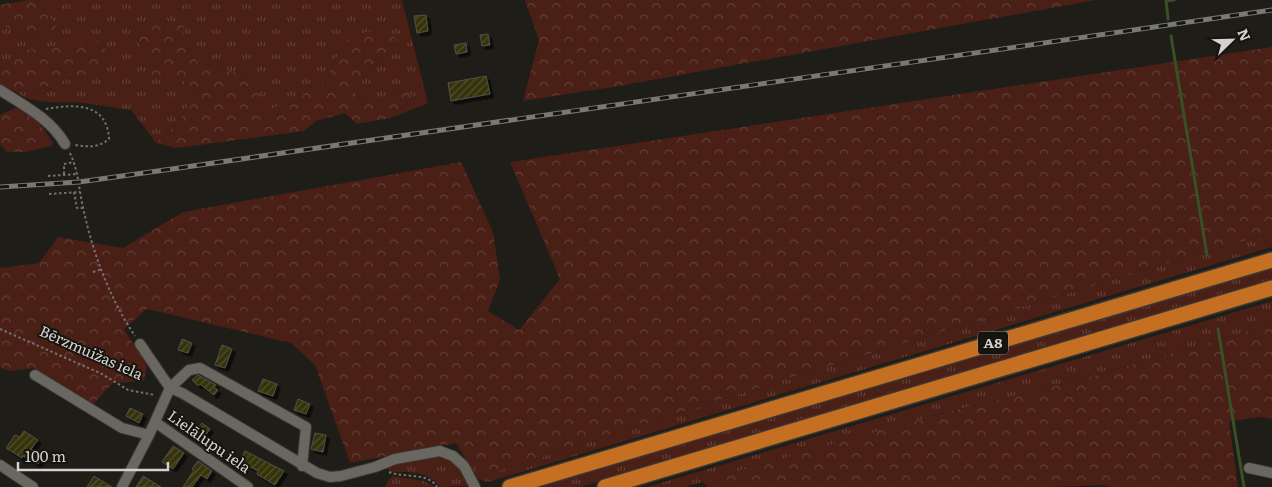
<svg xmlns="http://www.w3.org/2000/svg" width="1272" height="487" viewBox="0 0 1272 487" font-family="Literata,serif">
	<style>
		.grass { fill: url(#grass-tufts) }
		.forest { fill: url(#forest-crowns) }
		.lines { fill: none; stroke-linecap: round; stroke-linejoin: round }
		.stream { stroke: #395024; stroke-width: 3 }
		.building { fill: url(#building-hatch); stroke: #50504a; filter: url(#shadow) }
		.minor-casing { stroke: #3a3835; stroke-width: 12 }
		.highway-casing { stroke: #3a3835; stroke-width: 18 }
		.path { stroke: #74726e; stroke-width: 2; stroke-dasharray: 2.5 2.5; stroke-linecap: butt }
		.minor { stroke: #6a6761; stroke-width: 10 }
		.highway { stroke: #c46f21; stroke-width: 15 }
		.rail-casing { stroke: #7a7874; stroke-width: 5 }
		.rail { stroke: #16140f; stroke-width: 3; stroke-dasharray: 9; stroke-linecap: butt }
		.labels { text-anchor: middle; stroke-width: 4; stroke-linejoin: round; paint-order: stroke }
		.shield { fill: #16140f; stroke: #9b9995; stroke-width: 1 }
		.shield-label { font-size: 14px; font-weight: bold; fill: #d4d2cf }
		.street-label { font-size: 15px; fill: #d4d2cf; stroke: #16140f }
	</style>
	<defs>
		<pattern id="grass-tufts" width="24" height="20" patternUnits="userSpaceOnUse" patternTransform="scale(1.25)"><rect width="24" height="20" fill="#491f16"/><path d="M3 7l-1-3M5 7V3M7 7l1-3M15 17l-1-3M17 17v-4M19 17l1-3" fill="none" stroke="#623f37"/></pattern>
		<pattern id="forest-crowns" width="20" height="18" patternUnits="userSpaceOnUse" patternTransform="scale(1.25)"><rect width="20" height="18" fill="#491f16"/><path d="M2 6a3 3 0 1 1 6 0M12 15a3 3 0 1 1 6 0" fill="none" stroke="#623f37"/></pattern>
		<pattern id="building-hatch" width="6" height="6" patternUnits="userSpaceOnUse" patternTransform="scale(1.25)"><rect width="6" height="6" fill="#353309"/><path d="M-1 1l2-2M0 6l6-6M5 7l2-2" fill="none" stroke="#51502c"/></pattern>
		<filter id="shadow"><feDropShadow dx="3.5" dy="3.5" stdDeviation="0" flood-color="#0009"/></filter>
	</defs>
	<rect width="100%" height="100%" fill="#1f1d18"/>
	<path class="grass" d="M 37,0 L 402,0 L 428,103 L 391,118 L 413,97 L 400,90 L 372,105 L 352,97 L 369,70 L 394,51 L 336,58 L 324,85 L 309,88 L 299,100 L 276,107 L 257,116 L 251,77 L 197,62 L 183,40 L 151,20 L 181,79 L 196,93 L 178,123 L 156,143 L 131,110 C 115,108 100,105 84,103 C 67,102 29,105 17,92 L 37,89 L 42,94 L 65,79 L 78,78 L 93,72 L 104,56 L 97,41 L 63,45 L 6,63 L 0,68 L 0,23 L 17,34 L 36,40 L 50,33 L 55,24 Z
		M 1272,233 L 1272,247 L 488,482 L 478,479 L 456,443 L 485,475 L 786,379 L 1194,255 Z
		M 1272,269 L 1272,280 L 580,487 L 536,487 Z
		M 1272,301 L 1272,324 L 1072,382 L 947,412 L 685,487 L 647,487 Z
		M 430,456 C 448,457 465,466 467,486 L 440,487 C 429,471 409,472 391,472 L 386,467 Z
		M 393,476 L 424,481 L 435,487 L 385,487 L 389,479 Z"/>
	<path class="forest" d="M 29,0 L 37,0 L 55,24 L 57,32 L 50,33 L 36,40 L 17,34 L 0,23 L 0,5 Z
		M 525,0 L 1096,0 L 619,86 L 523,101 L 539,40 Z
		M 151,20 L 184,22 L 183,40 L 197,62 L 251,77 L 261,85 L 257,116 L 276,107 L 299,100 L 309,88 L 324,85 L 336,58 L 350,35 L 384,29 L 398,40 L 394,51 L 369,70 L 352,97 L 372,105 L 400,90 L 414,96 L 391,118 L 357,124 L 345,113 L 316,121 L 304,131 L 176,148 L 156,143 L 178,123 L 196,93 L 181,79 L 148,76 L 152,58 L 133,38 Z
		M 97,40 L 106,50 L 104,56 L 93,72 L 78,78 L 65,79 L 42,94 L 37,89 L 17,92 L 0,86 L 0,68 L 24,50 Z
		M 1272,47 L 1272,233 L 1194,255 L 786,379 L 485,475 L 456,443 L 350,463 L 315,365 L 291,343 L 147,309 L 124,329 L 147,365 L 144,381 L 113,383 L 93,404 L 34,368 L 9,371 L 0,367 L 0,268 L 39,263 L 58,237 L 123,248 L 183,212 L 461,162 L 493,232 L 500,280 L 488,311 L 519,330 L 560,279 L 510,162 Z
		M 16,108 C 33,113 44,128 53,143 L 51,146 L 25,152 L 7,152 L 0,144 L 0,115 Z
		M 1272,324 L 1272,419 L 1261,417 L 1229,421 L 1238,487 L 1112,487 L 1103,485 L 1051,487 L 707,487 L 703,481 L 947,412 L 1072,382 Z"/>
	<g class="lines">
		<path class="stream" d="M 1166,0 L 1168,19
			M 1166,1 L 1174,0
			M 1171,36 L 1207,255
			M 1218,329 L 1244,487"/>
	</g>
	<path class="building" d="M 426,15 L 428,31 L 417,33 L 414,16 Z
		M 488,34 L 490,45 L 482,46 L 480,35 Z
		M 466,43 L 467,52 L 456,54 L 454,45 Z
		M 486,76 L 490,94 L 451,101 L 448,83 Z
		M 182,339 L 192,343 L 188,353 L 178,350 Z
		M 222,345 L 232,349 L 225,368 L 215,365 Z
		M 198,375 L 216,385 L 214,387 L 218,390 L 214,395 L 200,384 L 198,386 L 192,380 Z
		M 263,379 L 277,384 L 273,396 L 258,391 Z
		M 298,399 L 310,404 L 306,414 L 294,410 Z
		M 130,408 L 143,414 L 139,423 L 126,416 Z
		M 202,423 L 210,429 L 205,436 L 196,430 Z
		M 24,431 L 38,440 L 31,449 L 43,456 L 38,464 L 23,456 L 22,458 L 6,448 L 15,435 L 20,437 Z
		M 315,433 L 326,435 L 323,452 L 311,449 Z
		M 173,446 L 184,453 L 173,469 L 162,462 Z
		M 245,451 L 284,471 L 275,485 L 257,474 L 258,471 L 240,461 Z
		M 198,461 L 212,471 L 207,479 L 201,475 L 192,487 L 183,487 L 194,470 L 192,469 Z
		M 94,476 L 112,487 L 87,487 Z
		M 143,476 L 161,487 L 136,487 Z"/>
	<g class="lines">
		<g class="minor-casing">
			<path id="minor" d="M 0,90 C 23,105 51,119 65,144
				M 140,344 L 170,388 L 182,393 L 317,473 L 330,477 L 341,476 L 375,467 L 395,459 L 440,451 L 453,456 L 464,466 L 475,487
				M 35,375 L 122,428 L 149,435
				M 155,422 L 248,487
				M 0,465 L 33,487
				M 1249,468 L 1272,473
				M 122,487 L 149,435 L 170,388 L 189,370 L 200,368 L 306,427 L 302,466"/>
		</g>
		<g class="highway-casing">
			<path id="highway" d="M 510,487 L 1272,260
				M 605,487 L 1272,288"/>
		</g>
		<path class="path" d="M 46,109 C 74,104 107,102 109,139 C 98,148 89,147 75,145
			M 70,153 C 79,172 79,192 84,212 C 94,256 110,299 135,336
			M 64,174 L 64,164 L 74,162
			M 48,176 L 78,174
			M 74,192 L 77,208 L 83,208
			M 49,194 L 80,192
			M 93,272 L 102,269
			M 0,329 L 102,374 L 128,390 L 155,395
			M 389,472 C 404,478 428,472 437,487"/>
		<use href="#minor" class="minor"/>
		<use href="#highway" class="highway"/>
		<g class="rail-casing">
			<path id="rail" d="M 0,187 L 79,182 L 172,169 L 1272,10"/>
		</g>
		<use href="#rail" class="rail"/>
	</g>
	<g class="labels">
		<rect class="shield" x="978" y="331.5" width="30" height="23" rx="4"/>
		<g class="shield-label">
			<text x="993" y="348">A8</text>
		</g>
		<g class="street-label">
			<text transform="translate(91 353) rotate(24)" y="5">Bērzmuižas iela</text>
			<text transform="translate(209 442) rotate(35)" y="5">Lielālupu iela</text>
		</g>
	</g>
	<g transform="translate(1232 40) rotate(67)" stroke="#16140f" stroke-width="4" paint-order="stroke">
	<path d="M0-4L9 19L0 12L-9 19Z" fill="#d4d2cf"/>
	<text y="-8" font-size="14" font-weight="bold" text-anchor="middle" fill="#d4d2cf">N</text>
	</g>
	<path d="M18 462v8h150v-8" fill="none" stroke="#d4d2cf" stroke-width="2.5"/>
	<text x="25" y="462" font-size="15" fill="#d4d2cf" stroke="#16140f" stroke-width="4" paint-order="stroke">100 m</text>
</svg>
